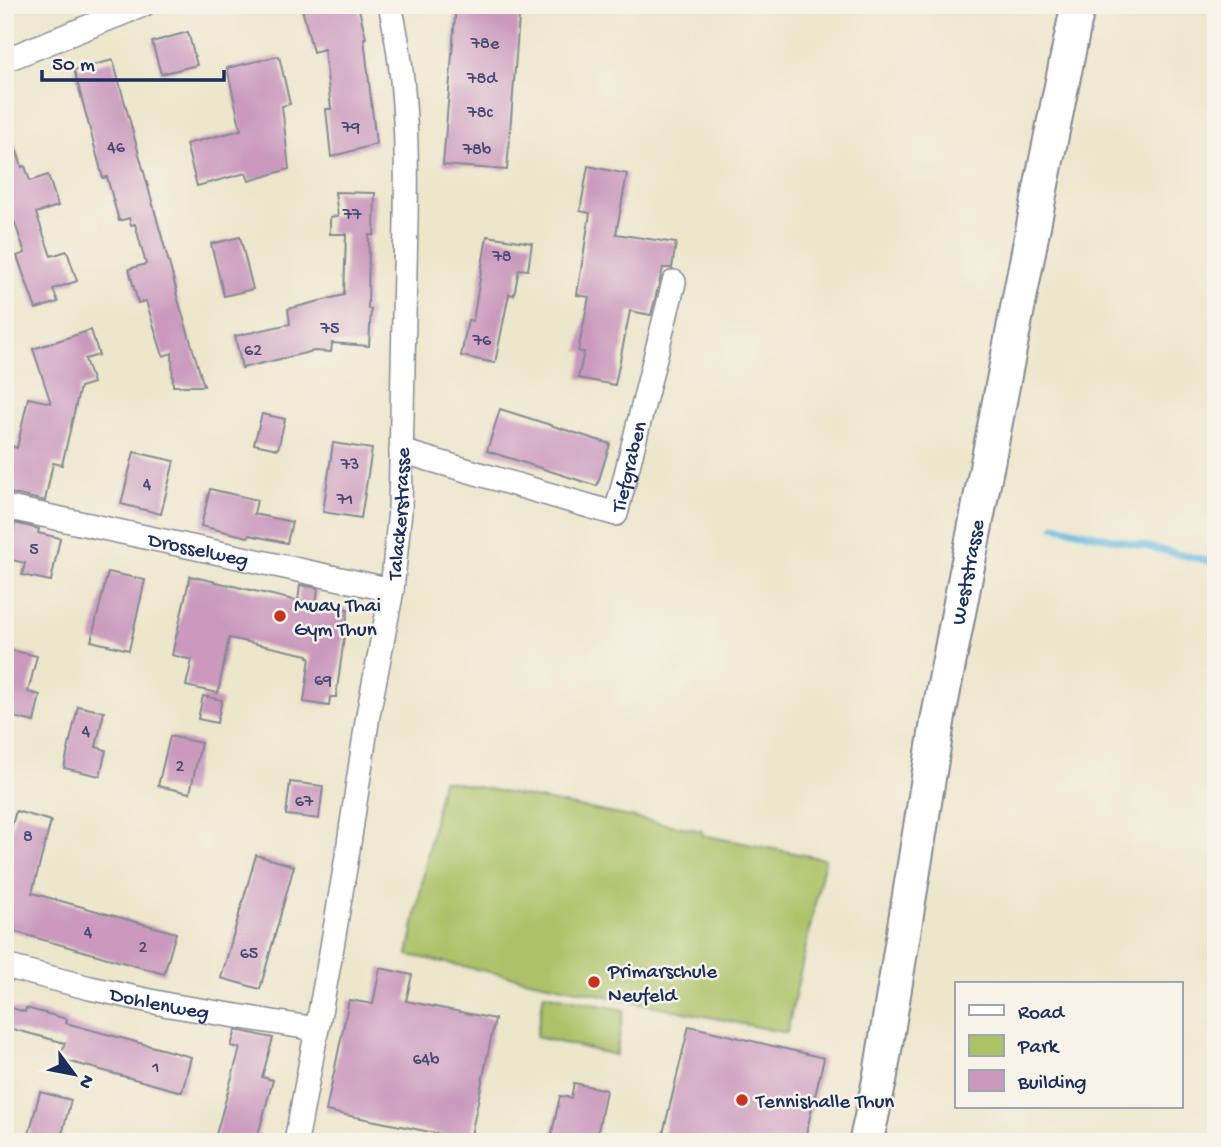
<svg xmlns="http://www.w3.org/2000/svg" width="1221" height="1147" viewBox="0 0 1221 1147" font-family="'Gochi Hand',sans-serif">
	<style>
		.green { fill: #abc267; stroke: #637862; stroke-width: 2 }
		.lines { fill: none; stroke-linecap: round; stroke-linejoin: round }
		.stream { stroke: #62b8df; stroke-width: 7 }
		.building { fill: #ca99bd }
		.minor-casing { stroke: #848a94; stroke-width: 26 }
		.secondary-casing { stroke: #848a94; stroke-width: 37 }
		.minor { stroke: #fff; stroke-width: 23 }
		.secondary { stroke: #fff; stroke-width: 33 }
		.poi-dot { fill: #c8321e; stroke: #f7f3e8; stroke-width: 2.5 }
		.labels { text-anchor: middle; stroke-width: 5; stroke-linejoin: round; paint-order: stroke }
		.number-label { font-size: 18px; fill: #474a76 }
		.street-label { font-size: 21px; fill: #1b2f5e; stroke: #f7f3e8 }
		.poi-label { font-size: 21px; fill: #1b2f5e; stroke: #f7f3e8; text-anchor: start }
	</style>
	<rect width="100%" height="100%" fill="#f7f3e8"/>
	<filter id="ink" filterUnits="userSpaceOnUse"><feTurbulence type="fractalNoise" baseFrequency=".0143" numOctaves="2"/><feDisplacementMap in="SourceGraphic" scale="14" xChannelSelector="R" yChannelSelector="G"/><feConvolveMatrix kernelMatrix="1 2 1 2 8 2 1 2 1" color-interpolation-filters="sRGB"/></filter>
	<filter id="wash" filterUnits="userSpaceOnUse"><feTurbulence type="fractalNoise" baseFrequency=".00686" numOctaves="4" result="noise"/><feDisplacementMap in="SourceGraphic" scale="28" xChannelSelector="R" yChannelSelector="G"/><feGaussianBlur stdDeviation="1.57" result="paint"/><feColorMatrix in="noise" values="0 0 0 0 0 0 0 0 0 0 0 0 0 0 0 0 0 1.4 0 .05"/><feComposite in="paint" operator="in"/></filter>
	<g filter="url(#wash)">
		<rect width="100%" height="100%" fill="#ece6cb"/>
		<path class="green" d="M 442,780 L 702,831 L 702,835 L 825,859 L 787,1033 L 408,955 Z
			M 544,994 L 624,1010 L 616,1055 L 536,1037 Z"/>
		<g class="lines">
			<path class="stream" d="M 1055,526 L 1214,562"/>
		</g>
		<g id="blocks">
			<path class="building" d="M 301,5 L 358,5 L 366,38 L 364,38 L 376,144 L 331,157 L 326,109 L 331,109 L 324,49 L 313,52 Z
				M 456,5 L 520,5 L 507,170 L 443,165 Z
				M 188,32 L 197,65 L 161,74 L 152,42 Z
				M 279,56 L 290,104 L 282,106 L 289,169 L 249,181 L 246,173 L 197,186 L 186,144 L 241,130 L 227,68 Z
				M 113,60 L 177,292 L 176,293 L 204,386 L 173,386 L 172,353 L 163,356 L 146,301 L 138,303 L 129,269 L 146,264 L 135,224 L 131,225 L 129,218 L 119,221 L 107,177 L 103,178 L 74,70 Z
				M 10,129 L 22,167 L 25,166 L 30,181 L 48,175 L 58,206 L 36,213 L 51,256 L 67,251 L 77,281 L 53,289 L 58,302 L 36,309 L 17,256 L 25,253 L 5,193 L 5,130 Z
				M 588,166 L 627,174 L 616,234 L 676,243 L 672,268 L 663,268 L 651,315 L 630,311 L 615,385 L 578,378 L 584,352 L 578,351 L 589,297 L 577,295 L 590,213 L 580,211 Z
				M 335,192 L 375,193 L 374,235 L 369,235 L 368,309 L 371,309 L 369,346 L 332,343 L 331,352 L 314,351 L 242,368 L 235,336 L 290,324 L 288,309 L 344,295 L 346,234 L 330,234 L 330,217 L 338,216 Z
				M 487,236 L 532,243 L 528,270 L 519,269 L 514,295 L 509,294 L 495,363 L 461,356 L 468,320 L 473,321 Z
				M 240,237 L 253,289 L 224,296 L 211,244 Z
				M 91,330 L 99,355 L 85,359 L 93,383 L 80,387 L 62,465 L 53,463 L 45,501 L 5,492 L 5,473 L 11,446 L 17,448 L 28,398 L 51,403 L 33,349 Z
				M 500,409 L 610,444 L 597,486 L 487,451 Z
				M 262,414 L 285,419 L 278,449 L 254,444 Z
				M 333,443 L 372,449 L 361,518 L 323,512 Z
				M 134,452 L 174,461 L 161,514 L 121,504 Z
				M 210,489 L 257,500 L 254,514 L 292,522 L 287,543 L 249,535 L 248,537 L 201,526 Z
				M 15,523 L 39,529 L 38,533 L 60,538 L 51,581 L 22,575 L 25,563 L 7,559 Z
				M 108,572 L 145,580 L 129,650 L 91,641 Z
				M 190,576 L 298,601 L 300,585 L 318,588 L 316,605 L 348,609 L 336,697 L 330,697 L 329,706 L 304,702 L 310,657 L 308,657 L 308,655 L 229,638 L 218,693 L 186,686 L 192,660 L 172,655 Z
				M 11,650 L 37,656 L 28,692 L 40,695 L 34,722 L 5,715 L 5,672 Z
				M 203,696 L 222,700 L 217,723 L 198,719 Z
				M 78,706 L 104,712 L 96,747 L 106,750 L 100,776 L 64,768 Z
				M 170,736 L 201,743 L 190,793 L 158,786 Z
				M 290,782 L 323,786 L 319,819 L 286,815 Z
				M 16,811 L 51,821 L 32,893 L 176,933 L 164,974 L 5,929 L 5,849 Z
				M 256,855 L 294,866 L 260,989 L 221,978 Z
				M 380,968 L 412,975 L 406,1001 L 495,1019 L 470,1140 L 326,1111 L 349,1000 L 373,1004 Z
				M 5,1006 L 25,1012 L 26,1008 L 67,1019 L 66,1023 L 191,1057 L 182,1092 L 60,1059 L 65,1043 L 5,1027 Z
				M 689,1026 L 824,1058 L 804,1142 L 661,1142 Z
				M 236,1030 L 273,1038 L 262,1077 L 273,1080 L 256,1142 L 214,1142 L 240,1048 L 231,1046 Z
				M 574,1083 L 606,1090 L 596,1142 L 550,1142 L 560,1096 L 571,1098 Z
				M 40,1092 L 71,1100 L 60,1142 L 27,1142 Z"/>
		</g>
	</g>
	<g filter="url(#ink)">
		<use href="#blocks" fill-opacity="0" stroke="#848a94" stroke-width="2"/>
		<g class="lines">
			<g class="minor-casing">
				<g id="minor">
					<path d="M 5,60 L 143,5"/>
					<path id="s1" d="M 401,451 L 616,514 L 674,282"/>
					<path id="s2" d="M 5,507 L 392,590"/>
					<path id="s3" d="M 5,966 L 90,988 L 169,1005 L 316,1029"/>
					<path id="s4" d="M 296,1142 L 331,953 L 348,850 L 368,715 L 392,590 L 400,510 C 402,430 404,350 405,270 C 407,183 410,91 390,5"/>
				</g>
			</g>
			<g class="secondary-casing">
				<g id="secondary">
					<path id="s5" d="M 866,1142 L 880,1078 L 938,719 L 954,636 L 1041,187 L 1078,5"/>
				</g>
			</g>
			<use href="#minor" class="minor"/>
			<use href="#secondary" class="secondary"/>
		</g>
	</g>
	<g class="poi-dot">
		<circle cx="280" cy="616" r="7"/>
		<circle cx="594" cy="982" r="7"/>
		<circle cx="742" cy="1100" r="7"/>
	</g>
	<g class="labels">
		<g class="number-label">
			<text x="485" y="48">78e</text>
			<text x="482" y="83">78d</text>
			<text x="480" y="117">78c</text>
			<text x="351" y="132">79</text>
			<text x="116" y="152">46</text>
			<text x="477" y="154">78b</text>
			<text x="352" y="219">77</text>
			<text x="502" y="261">78</text>
			<text x="330" y="333">75</text>
			<text x="482" y="345">76</text>
			<text x="253" y="355">62</text>
			<text x="350" y="469">73</text>
			<text x="147" y="489">4</text>
			<text x="345" y="504">71</text>
			<text x="34" y="554">5</text>
			<text x="323" y="685">69</text>
			<text x="86" y="736">4</text>
			<text x="180" y="771">2</text>
			<text x="304" y="806">67</text>
			<text x="28" y="841">8</text>
			<text x="88" y="937">4</text>
			<text x="143" y="952">2</text>
			<text x="249" y="958">65</text>
			<text x="426" y="1064">64b</text>
			<text x="156" y="1072">1</text>
		</g>
		<g class="street-label">
			<text dy="7" stroke="none"><textPath href="#s1" startOffset="273">Tiefgraben</textPath></text>
			<text dy="7" stroke="none"><textPath href="#s4" startOffset="637">Talackerstrasse</textPath></text>
			<text dy="7" stroke="none"><textPath href="#s2" startOffset="198">Drosselweg</textPath></text>
			<text dy="7" stroke="none"><textPath href="#s5" startOffset="579">Weststrasse</textPath></text>
			<text dy="7" stroke="none"><textPath href="#s3" startOffset="159">Dohlenweg</textPath></text>
		</g>
		<g class="poi-label">
			<text x="294" y="611">Muay Thai<tspan x="294" dy="24">Gym Thun</tspan></text>
			<text x="608" y="977">Primarschule<tspan x="608" dy="24">Neufeld</tspan></text>
			<text x="756" y="1107">Tennishalle Thun</text>
		</g>
	</g>
	<rect width="1221" height="1147" fill="none" stroke="#f7f3e8" stroke-width="28"/>
	<rect x="955" y="982" width="228" height="126" fill="#f7f3e8" stroke="#9fa5b1" stroke-width="2"/>
	<rect x="969" y="1005" width="35" height="10" fill="#ffffff" stroke="#9fa5b1" stroke-width="2"/>
	<text x="1018" y="1018" font-size="21" fill="#1b2f5e">Road</text>
	<rect x="969" y="1035" width="35" height="21" fill="#abc267" stroke="#9fa5b1" stroke-width="2"/>
	<text x="1018" y="1052" font-size="21" fill="#1b2f5e">Park</text>
	<rect x="969" y="1070" width="35" height="21" fill="#ca99bd" stroke="#9fa5b1" stroke-width="2"/>
	<text x="1018" y="1088" font-size="21" fill="#1b2f5e">Building</text>
	<g transform="translate(74 1074) rotate(122)" stroke="#f7f3e8" stroke-width="5" paint-order="stroke">
	<path d="M0-5L12 26L0 18L-12 26Z" fill="#1b2f5e"/>
	<text y="-10" font-size="19" font-weight="bold" text-anchor="middle" fill="#1b2f5e">N</text>
	</g>
	<path d="M42 70v10h182v-10" fill="none" stroke="#1b2f5e" stroke-width="3.5"/>
	<text x="52" y="70" font-size="21" fill="#1b2f5e" stroke="#f7f3e8" stroke-width="5" paint-order="stroke">50 m</text>
</svg>
